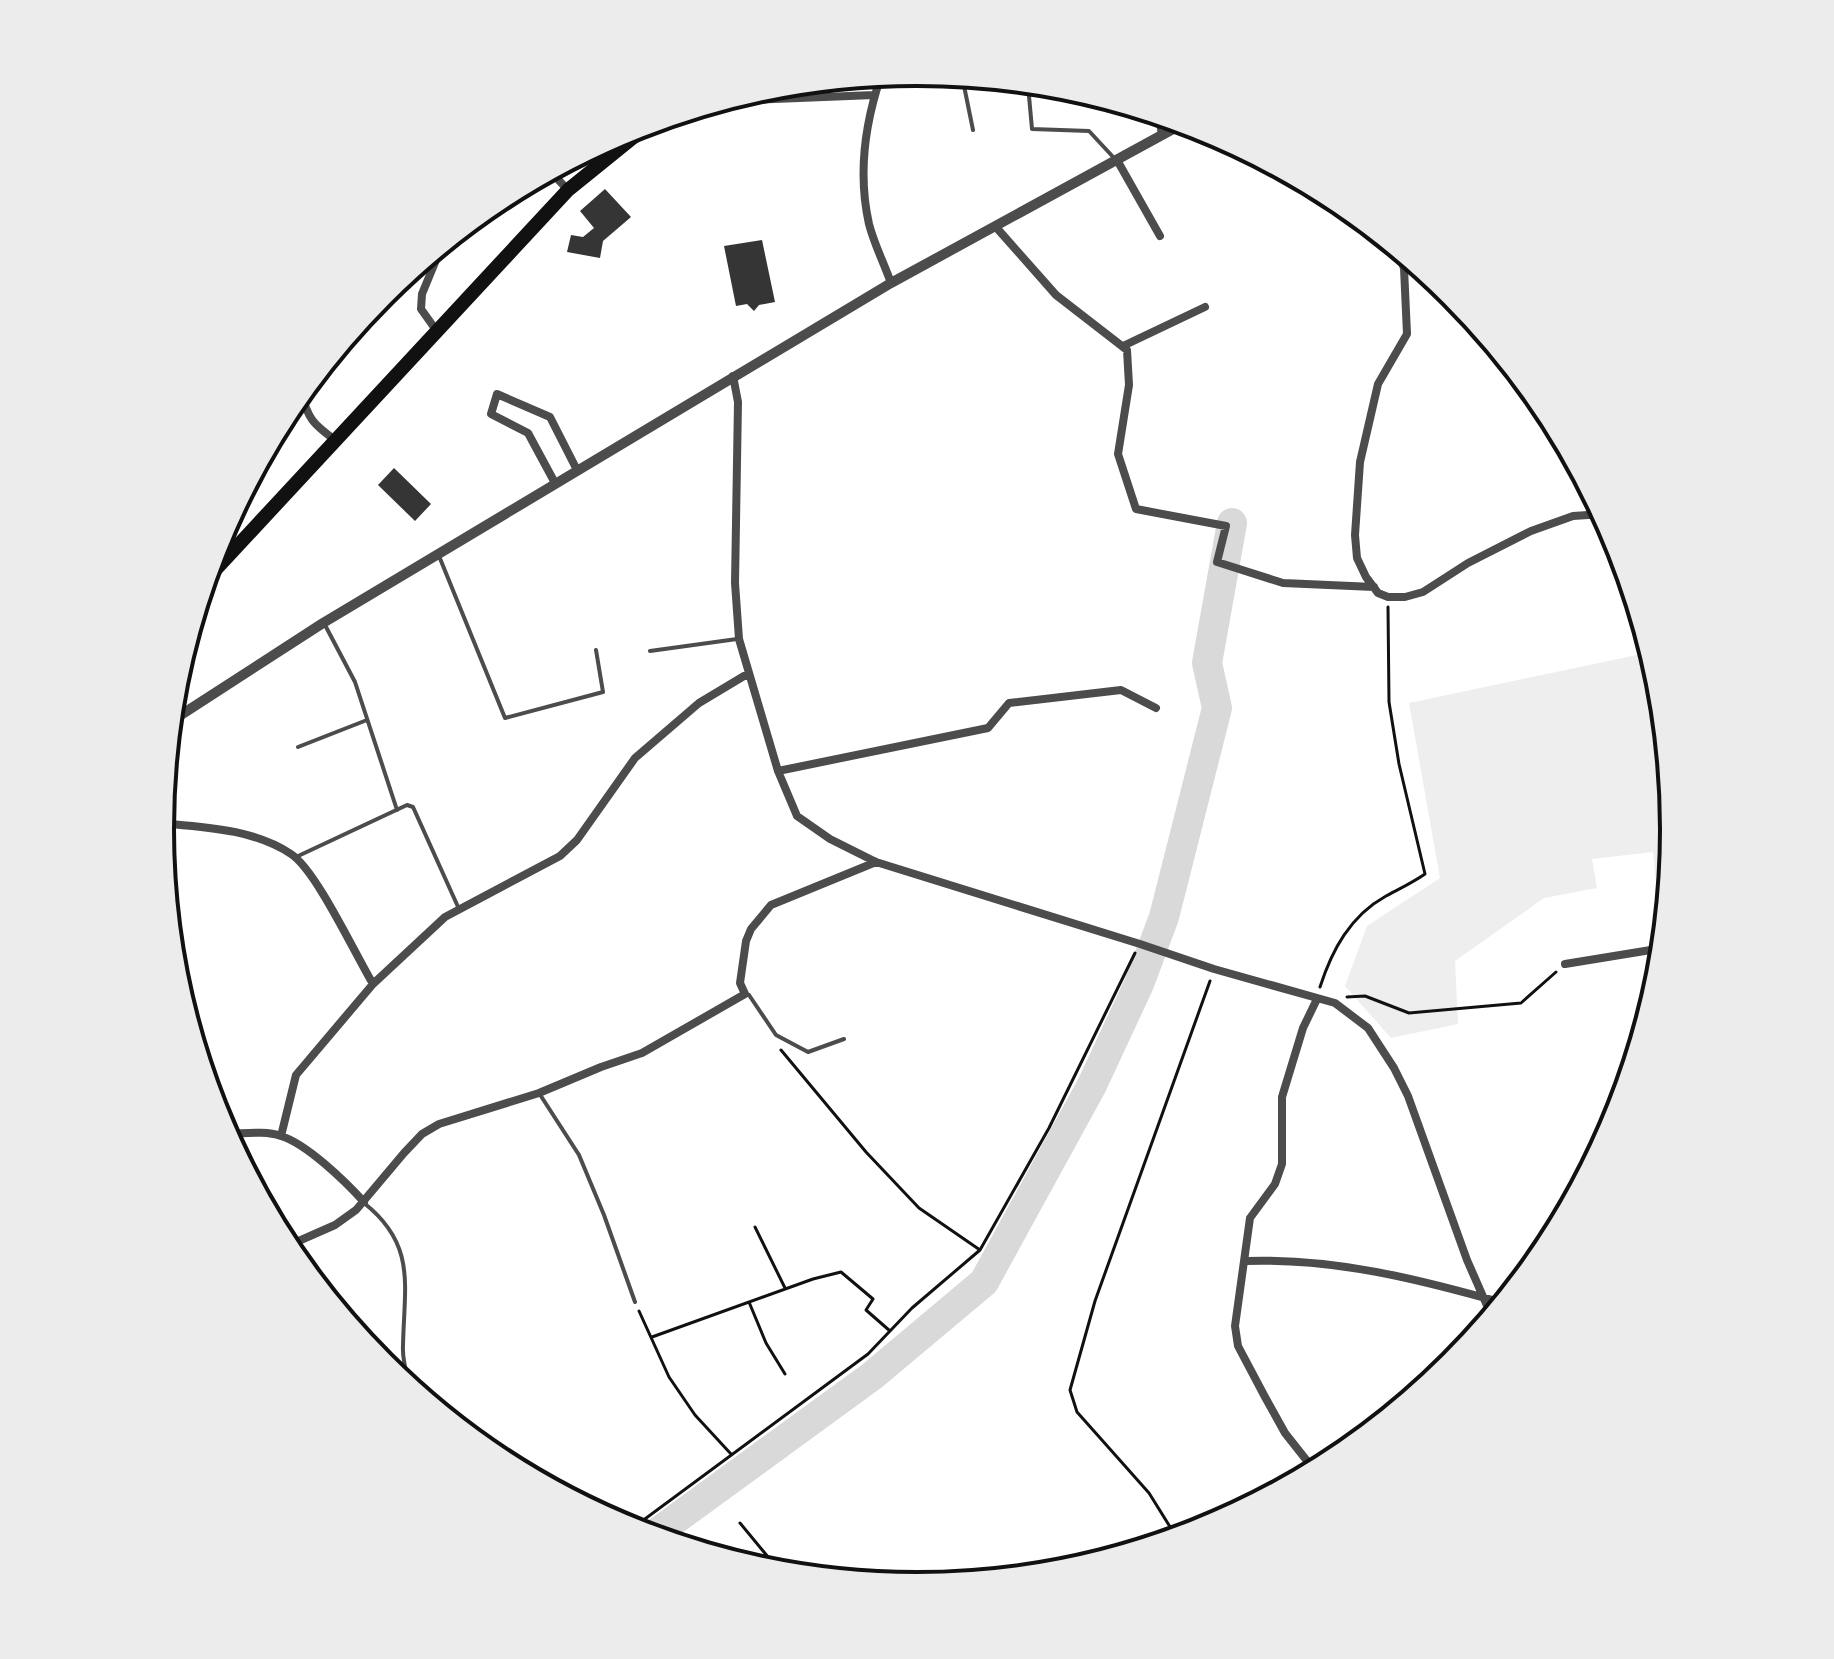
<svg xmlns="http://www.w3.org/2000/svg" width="1834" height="1659" viewBox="0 0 1834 1659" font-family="'Exo 2',sans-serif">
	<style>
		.green { fill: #eee }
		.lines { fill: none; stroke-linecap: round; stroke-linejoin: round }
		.river { stroke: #d9d9d9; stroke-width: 30 }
		.building { fill: #353535 }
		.path { stroke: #111; stroke-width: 3 }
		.service { stroke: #4c4c4c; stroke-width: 4 }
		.minor { stroke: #4c4c4c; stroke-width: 8 }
		.tertiary { stroke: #4c4c4c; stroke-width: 10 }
		.primary { stroke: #111; stroke-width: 14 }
		.rim { fill: none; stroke: #111; stroke-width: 4 }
	</style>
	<rect width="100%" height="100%" fill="#fff"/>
	<path class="green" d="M 1651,652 L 1660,682 L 1674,830 L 1665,925 L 1660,925 L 1653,852 L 1592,859 L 1597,888 L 1544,898 L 1455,961 L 1458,1024 L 1391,1038 L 1345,986 L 1367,926 L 1440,878 L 1409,703 Z"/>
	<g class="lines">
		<path class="river" d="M 651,1537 L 872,1376 L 984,1282 L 1092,1085 L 1139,984 L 1164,917 L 1217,708 L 1207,663 L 1232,523"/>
	</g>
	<path class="building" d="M 605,189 L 631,217 L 603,241 L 600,258 L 567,252 L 571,235 L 583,237 L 594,228 L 580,211 Z
		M 762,240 L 775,302 L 759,305 L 754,311 L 747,304 L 736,306 L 724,246 Z
		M 394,468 L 431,504 L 415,521 L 378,485 Z"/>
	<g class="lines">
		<path class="path" d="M 1320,987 C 1332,950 1350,916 1386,896 C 1399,889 1412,883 1425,874 L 1399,764 L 1389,702 L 1388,607
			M 1347,997 L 1365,996 L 1409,1013 L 1521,1003 L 1556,972
			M 781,1050 L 866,1152 L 919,1208 L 980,1250
			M 755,1227 L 785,1288
			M 749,1302 L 766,1343 L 785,1374
			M 639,1311 L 669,1377 L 695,1415 L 731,1454
			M 652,1337 L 813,1279 L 841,1272 L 873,1299 L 866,1310 L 890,1331
			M 740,1523 L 782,1574
			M 630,1530 L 868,1354 L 912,1308 L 980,1250 L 1049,1128 L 1135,953
			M 1177,1538 L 1149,1493 L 1077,1412 L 1070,1390 L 1095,1301 L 1210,981"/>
		<path class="service" d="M 962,76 L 973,130
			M 1030,83 L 1028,85 L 1032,129 L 1089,131 L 1115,159
			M 1157,115 L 1160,136
			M 439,556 L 505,718 L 603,692 L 596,650
			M 325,625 L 355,682 L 397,810
			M 650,651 L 737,639
			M 298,747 L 367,720
			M 296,857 L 407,805 L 413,807 L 459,909
			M 745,994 L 749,995 L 776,1035 L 808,1052 L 844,1039
			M 539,1093 L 579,1155 L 604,1215 L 635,1302
			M 364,1203 C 417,1245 404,1286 403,1346 C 402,1360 407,1375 410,1389"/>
		<path class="minor" d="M 881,76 C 865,123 858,175 869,224 C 874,244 884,263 891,283
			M 723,101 L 874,95
			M 1117,160 L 1160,236
			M 550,171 L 568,190
			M 995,226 L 1056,295 L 1127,350 L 1129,385 L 1118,454 L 1136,509 L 1226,526 L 1217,562 L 1283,583 L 1374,587
			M 1395,246 L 1404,268 L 1407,334 L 1378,384 L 1360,462 L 1355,535 L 1357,558 L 1366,577 L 1378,593 L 1388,597 L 1405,597 L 1423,592 L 1468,563 L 1531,531 L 1573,516 L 1603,514
			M 436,330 L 421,309 L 422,294 L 443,243
			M 1123,346 L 1205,307
			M 733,376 L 738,402 L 735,583 L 739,639 L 778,771 L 797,816 L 830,839 L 876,862 L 1140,944 L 1214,969 L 1335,1003 L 1368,1028 L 1394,1068 L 1408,1096 L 1467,1260 L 1492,1317
			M 301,392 C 308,419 313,424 335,440
			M 555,483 L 528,433 L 491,414 L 497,394 L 550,417 L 577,470
			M 778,771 L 988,728 L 1009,703 L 1121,690 L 1156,708
			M 160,823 C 203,827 254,829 291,854 C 316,870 355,954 373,984
			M 1565,964 L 1663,948
			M 225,1134 C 243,1134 264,1130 281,1136 C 307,1144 346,1182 364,1202
			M 281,1136 L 296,1075 L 373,984 L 445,917 L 560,856 L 577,840 L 635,758 L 699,703 L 749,673
			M 285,1247 L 335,1225 L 356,1210 L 404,1153 L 422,1134 L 439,1124 L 539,1093 L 601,1067 L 642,1053 L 745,994 L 740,983 L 746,941 L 751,929 L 771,905 L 876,862
			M 1246,1261 C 1335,1258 1418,1279 1503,1303
			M 1315,1471 L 1285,1433 L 1265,1397 L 1238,1346 L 1235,1326 L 1250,1218 L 1275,1184 L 1282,1164 L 1282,1097 L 1303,1028 L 1317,999"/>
		<path class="tertiary" d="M 170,722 L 323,623 L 891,283 L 1184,123"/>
		<path class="primary" d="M 204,582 L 568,190 L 652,122"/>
	</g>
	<path d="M0 0H1834V1659H0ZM174 829a743 743 0 1 1 1486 0a743 743 0 1 1-1486 0Z" fill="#ececec" fill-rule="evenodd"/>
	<path class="rim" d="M174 829a743 743 0 1 1 1486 0a743 743 0 1 1-1486 0Z"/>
</svg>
